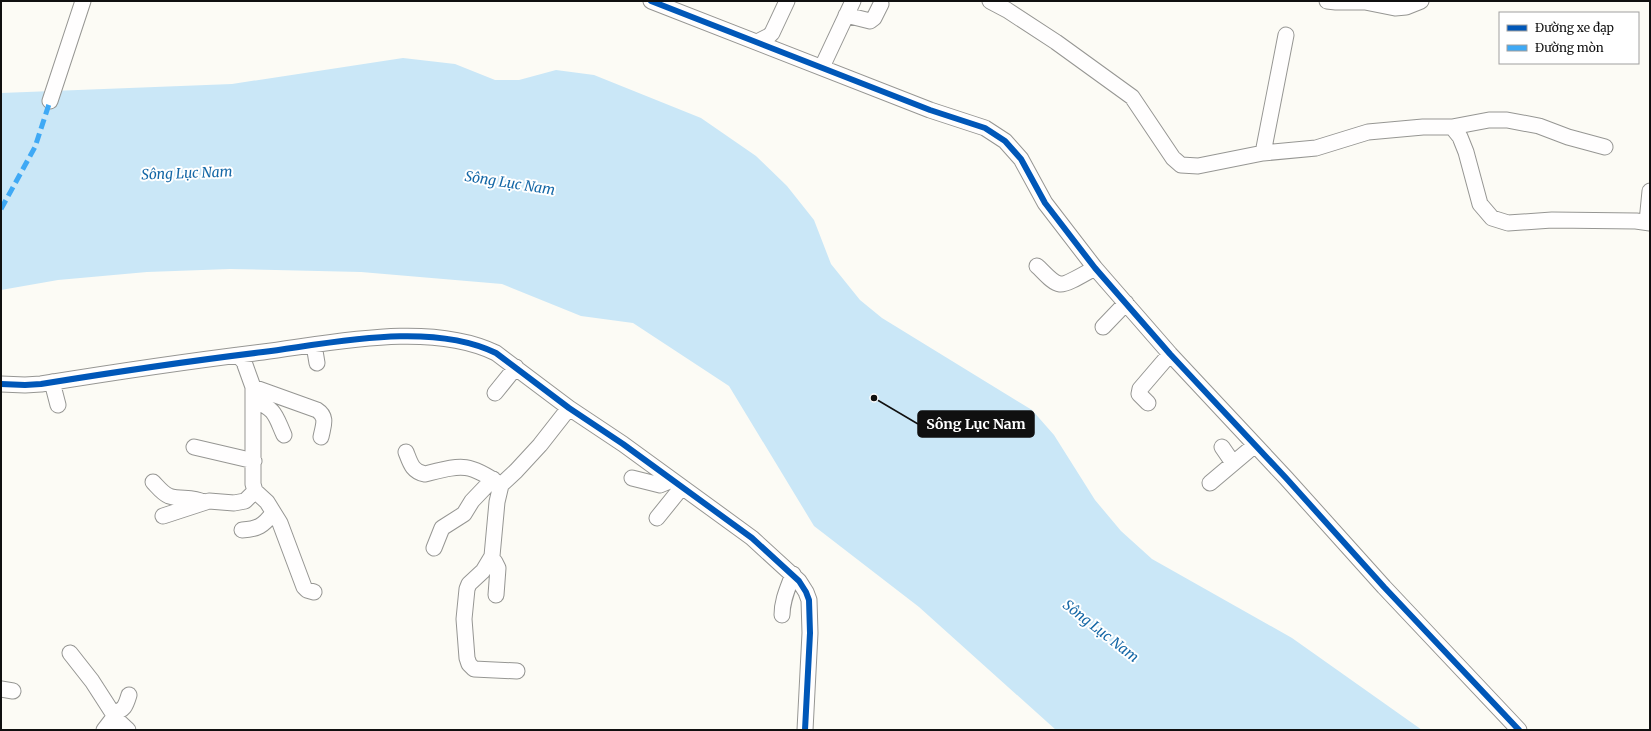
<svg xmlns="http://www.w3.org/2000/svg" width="1651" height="731" viewBox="0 0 1651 731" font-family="Merriweather,serif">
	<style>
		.water { fill: #cae7f7 }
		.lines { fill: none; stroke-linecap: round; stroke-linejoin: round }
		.minor-casing { stroke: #969693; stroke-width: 17 }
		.minor { stroke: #fffefe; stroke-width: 15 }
		.quiet { stroke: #3fa9f5; stroke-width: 5; stroke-dasharray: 10 5; stroke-linecap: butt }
		.cycleway-casing { stroke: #fff; stroke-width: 8 }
		.cycleway { stroke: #0057b8; stroke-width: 6 }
		.labels { text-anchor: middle; stroke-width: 4; stroke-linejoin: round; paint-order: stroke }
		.water-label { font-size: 14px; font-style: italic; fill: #1467a6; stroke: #fff }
		.leader { fill: none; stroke: #101010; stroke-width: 1.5 }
		.callout-dot { fill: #101010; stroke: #fff; stroke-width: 1.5 }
		.callout { fill: #101010; stroke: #101010; stroke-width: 1.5 }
		.callout-label { font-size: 14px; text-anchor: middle; font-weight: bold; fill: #fff }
	</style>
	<rect width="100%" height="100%" fill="#fcfbf5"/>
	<path class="water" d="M 403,58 L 455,64 L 495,80 L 519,80 L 556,70 L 594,75 L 701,118 L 756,156 L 787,186 L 814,220 L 831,264 L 860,300 L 882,318 L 1032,410 L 1054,435 L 1095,500 L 1121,531 L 1152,559 L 1292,638 L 1422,730 L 1056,730 L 919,607 L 814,526 L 729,386 L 633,323 L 581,316 L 502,284 L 361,272 L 230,269 L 147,272 L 58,280 L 1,290 L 1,93 L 232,84 Z"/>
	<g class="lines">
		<g class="minor-casing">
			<path id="minor" d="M 651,1 L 930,110 L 985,128 L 1005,141 L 1021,159 L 1045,203 L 1095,268 L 1170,354 L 1286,478 L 1384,587 L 1519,730
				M 990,1 L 1007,10 L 1056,42 L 1132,97 L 1173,158 L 1181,165 L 1198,166 L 1263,153 L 1316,148 L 1368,132 L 1423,127 L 1452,127 L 1460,137 L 1466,152 L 1480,204 L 1492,218 L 1508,223 L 1552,220 L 1636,221 L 1650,223
				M 1327,1 L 1336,2 L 1365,2 L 1395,8 L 1406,7 L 1421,1
				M 846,15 L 870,21 L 874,18 L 881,4
				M 757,42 L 769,36 L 772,33 L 787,1
				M 822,67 L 853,1
				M 50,101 L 83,1
				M 1452,127 L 1489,120 L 1507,120 L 1539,126 L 1568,137 L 1605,147
				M 1263,153 L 1286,35
				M 1647,222 L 1650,191
				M 1037,266 C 1043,271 1052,283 1060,284 C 1067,285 1087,272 1095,268
				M 1103,327 L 1126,303
				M 314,345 L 317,363
				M 238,355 L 244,362 L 253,387 L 253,484 L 255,491 L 267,502 L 280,523 L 304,587 L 307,590 L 314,592
				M 52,382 L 58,405
				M 1,384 L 25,385 L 41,384 C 115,372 189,361 263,352 C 333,343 430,321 496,353 L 569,408 L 623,444 L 752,538 L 799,581 L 806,592 L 809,600 L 810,633 L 805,730
				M 253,387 L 317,410 C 328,417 323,426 321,437
				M 495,393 L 516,367
				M 254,401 C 276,409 275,415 284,435
				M 1148,403 L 1139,394 L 1140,389 L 1170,354
				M 194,447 L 254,461
				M 1222,447 L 1233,463
				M 406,452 C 410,462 412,472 425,474 C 462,465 468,462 501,485 L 516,471 L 540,445 L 569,408
				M 632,478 L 660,485 L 672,480
				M 153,482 C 158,487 162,493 169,496 C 181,500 192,496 203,502
				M 1210,483 L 1255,445
				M 501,485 L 497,502 L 492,556 L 483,571 L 469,584 L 467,589 L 464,619 L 467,658 L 469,664 L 474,669 L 517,671
				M 163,516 L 209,501 L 234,503 L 245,501 L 255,491
				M 657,518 L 682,487
				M 242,530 C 258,529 263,526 273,513
				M 434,548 L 442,528 L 464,514 L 472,501 L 493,479
				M 490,562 L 495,562 L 498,568 L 496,595
				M 782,615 C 782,600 788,588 793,574
				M 70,653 L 92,681 L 112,712 L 114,717 L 104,730
				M 1,689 L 13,691
				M 112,712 C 124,712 126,705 129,695
				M 114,717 L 128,730"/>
		</g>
		<use href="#minor" class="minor"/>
		<path class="quiet" d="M 1,209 L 35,147 L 50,101"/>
		<g class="cycleway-casing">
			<path id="cycleway" d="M 651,1 L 930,110 L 985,128 L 1005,141 L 1021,159 L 1045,203 L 1095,268 L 1170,354 L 1286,478 L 1384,587 L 1519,730
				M 1,384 L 25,385 L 41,384 C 115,372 189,361 263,352 C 333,343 430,321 496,353 L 569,408 L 623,444 L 752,538 L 799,581 L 806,592 L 809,600 L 810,633 L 805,730"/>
		</g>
		<use href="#cycleway" class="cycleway"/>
	</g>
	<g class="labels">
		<g class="water-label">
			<text transform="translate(187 173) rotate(-2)" y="5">Sông Lục Nam</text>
			<text transform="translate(510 183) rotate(9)" y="5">Sông Lục Nam</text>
			<text transform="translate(1101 631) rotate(38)" y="5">Sông Lục Nam</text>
		</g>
	</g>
	<path class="leader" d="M874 398L918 424"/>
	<circle class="callout-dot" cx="874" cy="398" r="4"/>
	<rect class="callout" x="918" y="411" width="116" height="26" rx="4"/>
	<g class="callout-label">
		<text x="976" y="429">Sông Lục Nam</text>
	</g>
	<rect width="1651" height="731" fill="none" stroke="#101010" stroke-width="4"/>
	<rect x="1499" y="12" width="140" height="52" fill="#ffffff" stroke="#9f9f9f"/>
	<rect x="1507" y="25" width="20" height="6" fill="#0057b8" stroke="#9f9f9f"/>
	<text x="1535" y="32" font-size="12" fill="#101010">Đường xe đạp</text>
	<rect x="1507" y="45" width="20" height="6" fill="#3fa9f5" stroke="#9f9f9f"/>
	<text x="1535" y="52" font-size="12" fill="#101010">Đường mòn</text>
</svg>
